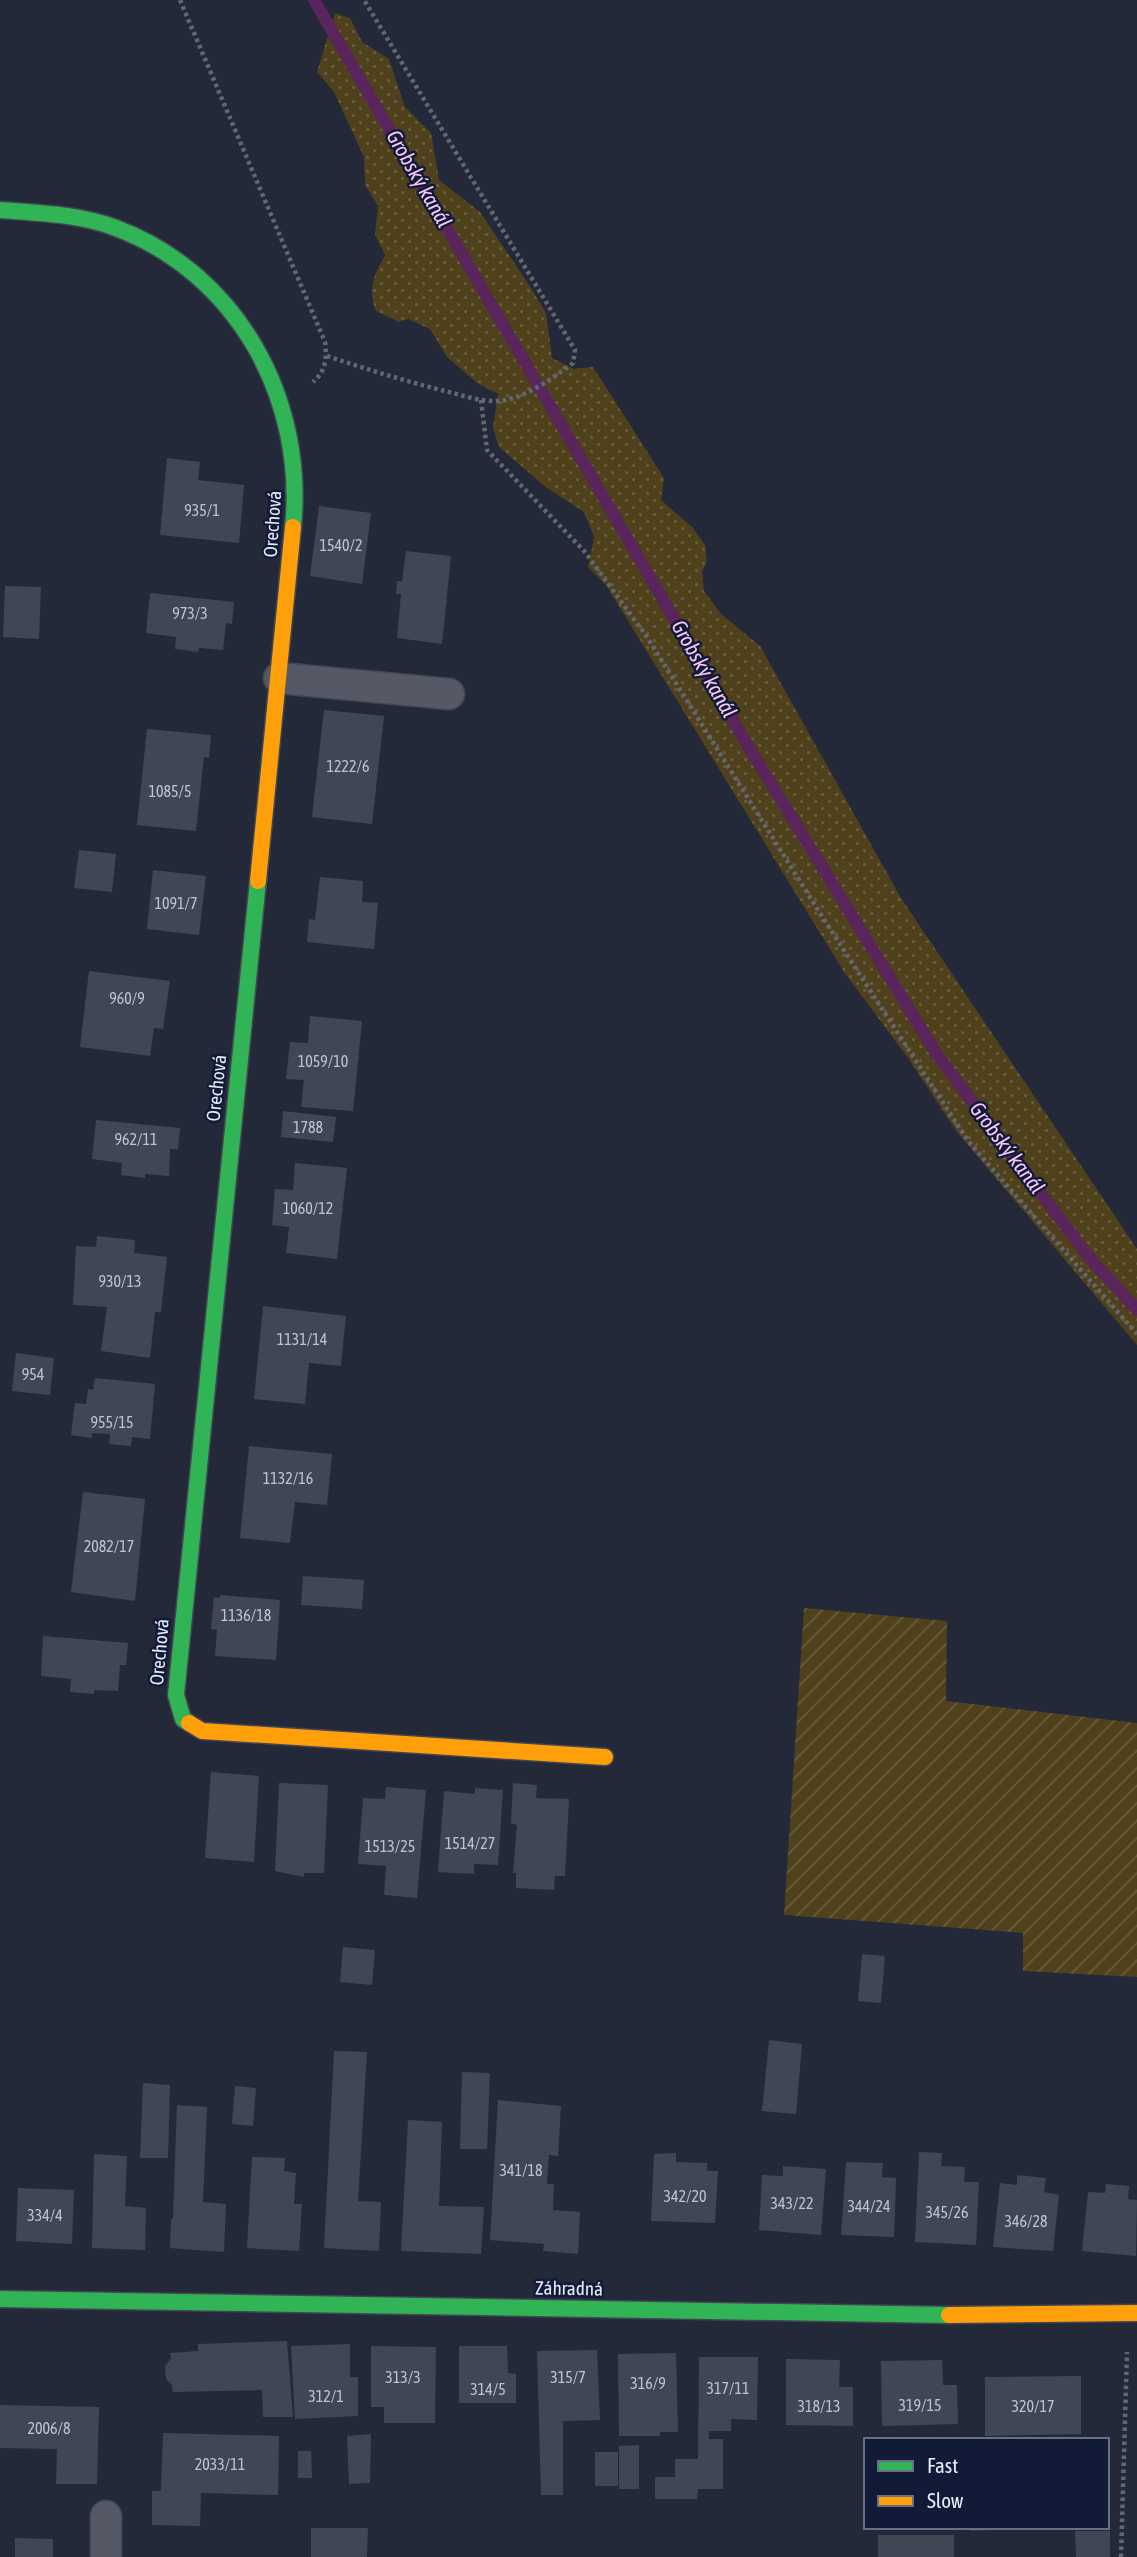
<svg xmlns="http://www.w3.org/2000/svg" width="1137" height="2557" viewBox="0 0 1137 2557" font-family="'Asap Condensed',sans-serif">
	<style>
		.grass { fill: url(#grass-dots) }
		.garden { fill: url(#garden-furrows) }
		.lines { fill: none; stroke-linecap: round; stroke-linejoin: round }
		.stream { stroke: #5a245c; stroke-width: 12 }
		.building { fill: #3f4754 }
		.street-casing { stroke: #424653; stroke-width: 33 }
		.fast-casing { stroke: #424653; stroke-width: 19 }
		.slow-casing { stroke: #424653; stroke-width: 19 }
		.path { stroke: #636772; stroke-width: 4.5; stroke-dasharray: 3.5 3.5; stroke-linecap: butt }
		.street { stroke: #555966; stroke-width: 30 }
		.fast { stroke: #30b455; stroke-width: 16 }
		.slow { stroke: #ff9f0a; stroke-width: 16 }
		.labels { text-anchor: middle; stroke-width: 5; stroke-linejoin: round; paint-order: stroke }
		.number-label { font-size: 16px; fill: #bcc3d1 }
		.street-label { font-size: 19px; fill: #e5ecfb; stroke: #111b37 }
		.water-label { font-size: 21px; font-style: italic; fill: #fcc7fa; stroke: #111b37 }
	</style>
	<defs>
		<pattern id="grass-dots" width="8" height="8" patternUnits="userSpaceOnUse" patternTransform="scale(1.75)"><rect width="8" height="8" fill="#4f411c"/><path d="M2 2h.1M6 6h.1" fill="none" stroke="#685d3e" stroke-width="1.8" stroke-linecap="round"/></pattern>
		<pattern id="garden-furrows" width="10" height="10" patternUnits="userSpaceOnUse" patternTransform="scale(1.75)"><rect width="10" height="10" fill="#4f411c"/><path d="M-1 1l2-2M0 10L10 0M9 11l2-2" fill="none" stroke="#685d3e"/></pattern>
	</defs>
	<rect width="100%" height="100%" fill="#232939"/>
	<path class="grass" d="M 335,13 L 350,18 L 362,42 L 389,59 L 405,107 L 431,133 L 439,180 L 480,212 L 529,285 L 546,313 L 552,358 L 574,369 L 593,367 L 664,478 L 661,500 L 693,528 L 705,545 L 707,561 L 702,572 L 704,591 L 721,614 L 760,646 L 901,898 L 1137,1249 L 1137,1345 L 957,1132 L 908,1058 L 844,972 L 606,585 L 588,567 L 594,537 L 584,512 L 547,488 L 499,447 L 493,428 L 498,394 L 477,383 L 447,357 L 430,329 L 408,319 L 399,322 L 376,311 C 367,288 374,276 385,255 L 375,234 L 378,206 L 365,185 L 364,157 L 334,92 L 317,72 Z"/>
	<path class="garden" d="M 804,1608 L 947,1621 L 946,1701 L 1137,1723 L 1137,1977 L 1023,1971 L 1023,1933 L 784,1915 Z"/>
	<g class="lines">
		<path class="stream" d="M 314,0 L 754,756 L 938,1056 L 1088,1256 L 1137,1310"/>
	</g>
	<path class="building" d="M 167,458 L 200,462 L 198,480 L 244,485 L 239,543 L 160,535 Z
		M 319,506 L 371,513 L 362,584 L 310,576 Z
		M 406,551 L 451,556 L 442,644 L 397,638 L 401,594 L 396,594 L 397,581 L 402,581 Z
		M 5,586 L 41,587 L 39,639 L 3,637 Z
		M 150,593 L 234,602 L 232,624 L 226,623 L 223,650 L 199,648 L 198,652 L 175,649 L 176,637 L 146,633 Z
		M 324,710 L 384,716 L 372,824 L 312,817 Z
		M 147,729 L 211,735 L 209,758 L 204,757 L 196,831 L 137,825 Z
		M 79,850 L 116,854 L 112,892 L 74,888 Z
		M 153,870 L 206,876 L 199,935 L 147,929 Z
		M 320,877 L 363,881 L 362,902 L 378,903 L 374,949 L 307,942 L 309,919 L 315,920 Z
		M 89,971 L 170,981 L 163,1029 L 154,1028 L 150,1056 L 80,1047 Z
		M 310,1016 L 362,1021 L 353,1111 L 301,1107 L 304,1080 L 286,1079 L 290,1042 L 308,1043 Z
		M 283,1111 L 336,1117 L 333,1142 L 281,1137 Z
		M 96,1120 L 180,1128 L 178,1149 L 170,1149 L 169,1176 L 145,1174 L 145,1178 L 121,1175 L 122,1163 L 92,1159 Z
		M 295,1163 L 347,1168 L 337,1259 L 286,1253 L 289,1227 L 272,1225 L 275,1189 L 293,1190 Z
		M 97,1236 L 135,1240 L 134,1253 L 167,1257 L 161,1312 L 155,1312 L 150,1358 L 101,1351 L 107,1307 L 73,1305 L 76,1246 L 96,1247 Z
		M 263,1306 L 346,1316 L 341,1366 L 309,1363 L 305,1404 L 254,1399 Z
		M 16,1353 L 54,1358 L 50,1395 L 12,1391 Z
		M 95,1378 L 155,1384 L 150,1439 L 132,1437 L 131,1446 L 109,1444 L 110,1434 L 92,1433 L 92,1438 L 71,1435 L 75,1403 L 86,1404 L 88,1389 L 93,1390 Z
		M 249,1446 L 332,1454 L 327,1505 L 295,1502 L 290,1543 L 240,1538 Z
		M 83,1492 L 145,1499 L 135,1601 L 71,1592 Z
		M 303,1576 L 364,1580 L 362,1609 L 301,1605 Z
		M 220,1595 L 280,1600 L 276,1660 L 215,1656 L 217,1630 L 211,1629 L 214,1597 L 220,1598 Z
		M 43,1636 L 128,1643 L 126,1665 L 120,1665 L 118,1691 L 94,1690 L 94,1694 L 70,1692 L 71,1679 L 41,1676 Z
		M 211,1772 L 259,1776 L 254,1862 L 205,1858 Z
		M 279,1783 L 328,1785 L 324,1873 L 304,1873 L 304,1877 L 275,1871 Z
		M 513,1783 L 537,1785 L 536,1798 L 569,1799 L 565,1876 L 555,1876 L 554,1890 L 516,1888 L 516,1873 L 513,1873 L 517,1825 L 511,1823 Z
		M 386,1787 L 426,1790 L 417,1898 L 384,1895 L 386,1866 L 358,1864 L 363,1798 L 385,1799 Z
		M 475,1788 L 503,1790 L 498,1865 L 474,1864 L 474,1874 L 438,1872 L 444,1791 L 475,1794 Z
		M 343,1947 L 375,1950 L 372,1985 L 340,1982 Z
		M 862,1954 L 885,1956 L 881,2003 L 858,2001 Z
		M 769,2040 L 802,2044 L 796,2114 L 762,2111 Z
		M 334,2051 L 367,2052 L 358,2201 L 381,2202 L 379,2251 L 324,2248 Z
		M 462,2072 L 490,2073 L 487,2149 L 460,2149 Z
		M 143,2083 L 170,2085 L 168,2158 L 140,2158 Z
		M 235,2086 L 256,2088 L 253,2126 L 232,2124 Z
		M 498,2100 L 561,2106 L 558,2156 L 549,2155 L 547,2184 L 554,2184 L 553,2210 L 580,2212 L 578,2254 L 543,2251 L 544,2244 L 490,2240 Z
		M 177,2105 L 207,2107 L 203,2202 L 226,2204 L 224,2252 L 170,2248 L 171,2219 L 173,2219 Z
		M 408,2120 L 442,2122 L 439,2206 L 484,2207 L 481,2254 L 401,2251 Z
		M 919,2152 L 942,2153 L 941,2166 L 965,2167 L 964,2182 L 979,2182 L 976,2245 L 915,2242 Z
		M 676,2153 L 676,2162 L 707,2163 L 707,2171 L 718,2171 L 715,2223 L 651,2221 L 654,2154 Z
		M 94,2154 L 127,2156 L 125,2206 L 146,2208 L 145,2250 L 92,2248 Z
		M 252,2157 L 285,2158 L 284,2171 L 296,2173 L 294,2204 L 302,2204 L 299,2251 L 247,2248 Z
		M 846,2162 L 883,2163 L 882,2177 L 896,2178 L 894,2237 L 841,2235 Z
		M 783,2166 L 826,2169 L 821,2235 L 759,2230 L 762,2175 L 783,2176 Z
		M 1017,2175 L 1046,2178 L 1044,2192 L 1059,2195 L 1053,2251 L 993,2247 L 1000,2183 L 1017,2185 Z
		M 1106,2184 L 1129,2186 L 1128,2199 L 1137,2200 L 1136,2256 L 1082,2251 L 1088,2192 L 1105,2193 Z
		M 18,2188 L 74,2190 L 72,2244 L 16,2241 Z
		M 287,2341 L 293,2417 L 263,2417 L 262,2390 L 173,2392 L 172,2385 L 166,2379 L 165,2366 L 171,2359 L 170,2353 L 198,2351 L 198,2344 Z
		M 350,2344 L 350,2377 L 358,2377 L 358,2416 L 295,2419 L 291,2346 Z
		M 371,2346 L 436,2347 L 435,2423 L 384,2423 L 384,2407 L 371,2407 Z
		M 459,2346 L 507,2346 L 508,2373 L 516,2374 L 516,2403 L 459,2403 Z
		M 597,2350 L 600,2420 L 563,2421 L 563,2495 L 541,2495 L 537,2351 Z
		M 676,2353 L 678,2432 L 660,2432 L 660,2436 L 619,2436 L 618,2354 Z
		M 699,2357 L 758,2357 L 757,2420 L 731,2419 L 731,2431 L 709,2431 L 709,2439 L 723,2439 L 723,2489 L 698,2489 L 697,2499 L 655,2499 L 655,2477 L 675,2477 L 675,2459 L 698,2459 Z
		M 786,2359 L 840,2360 L 839,2387 L 853,2387 L 853,2426 L 786,2425 Z
		M 942,2360 L 943,2385 L 957,2385 L 958,2424 L 882,2426 L 881,2361 Z
		M 1081,2376 L 1081,2434 L 985,2436 L 985,2377 Z
		M 0,2405 L 99,2407 L 97,2484 L 56,2484 L 57,2449 L 0,2448 Z
		M 163,2433 L 279,2436 L 278,2495 L 201,2493 L 200,2526 L 152,2525 L 152,2491 L 161,2491 Z
		M 371,2434 L 370,2483 L 349,2484 L 347,2436 Z
		M 639,2445 L 639,2489 L 619,2489 L 619,2446 Z
		M 298,2451 L 311,2451 L 312,2478 L 298,2478 Z
		M 595,2452 L 618,2452 L 618,2486 L 595,2486 Z
		M 970,2527 L 1012,2527 L 1012,2529 L 970,2531 Z
		M 311,2528 L 368,2528 L 367,2557 L 311,2557 Z
		M 1075,2531 L 1110,2531 L 1110,2557 L 1076,2557 Z
		M 878,2535 L 954,2535 L 954,2557 L 878,2557 Z
		M 15,2538 L 53,2539 L 53,2557 L 15,2557 Z"/>
	<g class="lines">
		<g class="street-casing">
			<path id="street" d="M 279,678 L 449,694
				M 106,2557 L 106,2516"/>
		</g>
		<g class="fast-casing">
			<path id="fast" d="M 0,210 C 39,213 79,214 116,228 C 238,274 306,400 293,527
				M 189,1723 L 183,1719 L 176,1695 L 258,881
				M 0,2299 L 949,2315"/>
		</g>
		<g class="slow-casing">
			<path id="slow" d="M 258,881 L 293,527
				M 189,1723 L 202,1731 L 605,1757
				M 949,2315 L 1137,2313"/>
		</g>
		<path class="path" d="M 180,0 L 325,342 C 327,358 326,371 313,382
			M 327,356 C 366,369 405,381 445,391 C 462,395 480,402 497,401 C 523,400 553,378 573,363 L 575,350 L 364,0
			M 481,400 L 487,450 L 585,552 L 647,637 L 823,918 L 968,1141 L 1137,1334
			M 1121,2557 L 1127,2352"/>
		<use href="#street" class="street"/>
		<use href="#fast" class="fast"/>
		<use href="#slow" class="slow"/>
	</g>
	<g class="labels">
		<g class="number-label">
			<text x="202" y="516">935/1</text>
			<text x="341" y="551">1540/2</text>
			<text x="190" y="619">973/3</text>
			<text x="348" y="772">1222/6</text>
			<text x="170" y="797">1085/5</text>
			<text x="176" y="909">1091/7</text>
			<text x="127" y="1004">960/9</text>
			<text x="323" y="1067">1059/10</text>
			<text x="308" y="1133">1788</text>
			<text x="136" y="1145">962/11</text>
			<text x="308" y="1214">1060/12</text>
			<text x="120" y="1287">930/13</text>
			<text x="302" y="1345">1131/14</text>
			<text x="33" y="1380">954</text>
			<text x="112" y="1428">955/15</text>
			<text x="288" y="1484">1132/16</text>
			<text x="109" y="1552">2082/17</text>
			<text x="246" y="1621">1136/18</text>
			<text x="470" y="1849">1514/27</text>
			<text x="390" y="1852">1513/25</text>
			<text x="521" y="2176">341/18</text>
			<text x="685" y="2202">342/20</text>
			<text x="792" y="2209">343/22</text>
			<text x="869" y="2212">344/24</text>
			<text x="947" y="2218">345/26</text>
			<text x="45" y="2221">334/4</text>
			<text x="1026" y="2227">346/28</text>
			<text x="403" y="2383">313/3</text>
			<text x="568" y="2383">315/7</text>
			<text x="648" y="2389">316/9</text>
			<text x="728" y="2394">317/11</text>
			<text x="488" y="2395">314/5</text>
			<text x="326" y="2402">312/1</text>
			<text x="920" y="2411">319/15</text>
			<text x="819" y="2412">318/13</text>
			<text x="1033" y="2412">320/17</text>
			<text x="49" y="2434">2006/8</text>
			<text x="220" y="2470">2033/11</text>
		</g>
		<g class="street-label">
			<text transform="translate(272 524) rotate(-86)" y="7">Orechová</text>
			<text transform="translate(216 1088) rotate(-84)" y="7">Orechová</text>
			<text transform="translate(159 1652) rotate(-85)" y="7">Orechová</text>
			<text transform="translate(569 2288) rotate(1)" y="7">Záhradná</text>
		</g>
		<g class="water-label">
			<text transform="translate(419 179) rotate(60)" y="7">Grobský kanál</text>
			<text transform="translate(704 669) rotate(60)" y="7">Grobský kanál</text>
			<text transform="translate(1007 1148) rotate(53)" y="7">Grobský kanál</text>
		</g>
	</g>
	<rect x="864" y="2438" width="245" height="91" fill="#111b37" stroke="#666f85" stroke-width="2"/>
	<rect x="878" y="2461" width="35" height="10" fill="#30b455" stroke="#666f85" stroke-width="2"/>
	<text x="927" y="2473" font-size="21" fill="#e5ecfb">Fast</text>
	<rect x="878" y="2496" width="35" height="10" fill="#ff9f0a" stroke="#666f85" stroke-width="2"/>
	<text x="927" y="2508" font-size="21" fill="#e5ecfb">Slow</text>
</svg>
